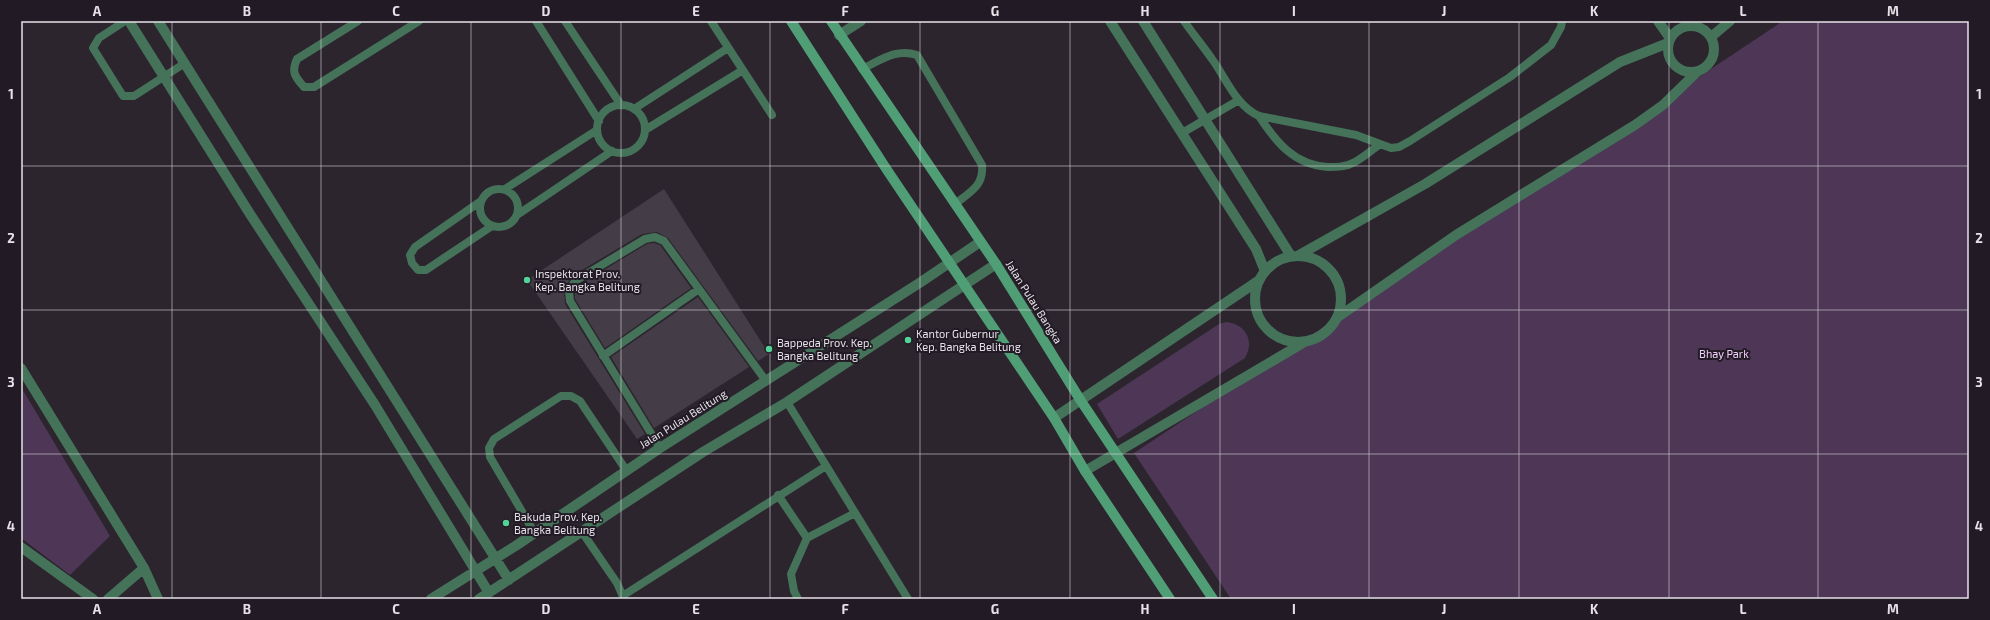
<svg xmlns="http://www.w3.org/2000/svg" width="1990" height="620" viewBox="0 0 1990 620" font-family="'Exo 2',sans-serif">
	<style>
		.green { fill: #4d3656 }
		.building { fill: #443d47 }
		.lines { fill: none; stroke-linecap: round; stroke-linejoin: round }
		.service { stroke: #45735a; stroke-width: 8 }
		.minor { stroke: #45735a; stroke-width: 10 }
		.secondary { stroke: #509e76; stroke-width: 10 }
		.grid { fill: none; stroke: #e6e2e8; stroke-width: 1; stroke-opacity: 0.55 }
		.poi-dot { fill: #52d397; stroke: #221b25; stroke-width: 1.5 }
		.labels { text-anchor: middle; stroke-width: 4; stroke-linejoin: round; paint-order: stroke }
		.poi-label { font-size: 11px; fill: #e6e2e8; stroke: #221b25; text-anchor: start }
		.street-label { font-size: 11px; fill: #e6e2e8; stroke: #221b25 }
		.park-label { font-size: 11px; fill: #efcffb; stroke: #221b25 }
		.neatline { fill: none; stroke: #e6e2e8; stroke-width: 1.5 }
		.grid-label { font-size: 13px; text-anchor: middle; font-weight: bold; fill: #e6e2e8 }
	</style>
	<rect width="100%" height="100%" fill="#2c252e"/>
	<path class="green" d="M 1783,21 L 1969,21 L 1969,599 L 1231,599 L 1134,453 Z
		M 1226,322 C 1246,324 1255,341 1245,358 L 1118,439 L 1097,404 L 1219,324 Z
		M 21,387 L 110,536 L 70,575 L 21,538 Z"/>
	<path class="building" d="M 664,189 L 769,354 L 758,361 L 668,238 L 657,232 L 642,234 L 572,276 L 564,289 L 565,304 L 645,434 L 637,439 L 527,280 Z
		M 654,243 L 660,245 L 691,288 L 605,348 L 575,299 L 575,292 L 579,285 L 647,244 Z
		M 698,297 L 749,367 L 654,428 L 611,357 Z"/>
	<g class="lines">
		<path class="service" d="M 125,21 L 99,38 L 93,48 L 123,96 L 134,96 L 185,63
			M 358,21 L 297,59 C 291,72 295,77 304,87 L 314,87 L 419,21
			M 536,21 L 599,121
			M 565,21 L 621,105
			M 711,21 L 772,115
			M 1184,21 C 1193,34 1203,46 1212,59 C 1226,78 1236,106 1259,116 L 1356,135 L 1391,148 L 1399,147 L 1410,141 L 1510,77 L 1551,45 L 1561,27 L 1562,21
			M 862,69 C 881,60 896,48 917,55 L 982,165 C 984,186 970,192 955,204
			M597 129a24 24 0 1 1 48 0a24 24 0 1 1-48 0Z
			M 634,109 L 728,48
			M 1259,116 C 1276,142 1294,165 1328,167 C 1337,167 1346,167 1355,162 C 1364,157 1372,150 1380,144
			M 645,130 L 743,70
			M 1182,133 L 1239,100
			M480 208a19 19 0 1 1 38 0a19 19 0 1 1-38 0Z
			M 505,189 L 597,130
			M 481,201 L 415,247 L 410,255 L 412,263 L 418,270 L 426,270 L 492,226
			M 517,215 L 612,151
			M 603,356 L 699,289
			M 787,402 L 908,599
			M 660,448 L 570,301 L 569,291 L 575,281 L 645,239 L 655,237 L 664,241 L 766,381
			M 778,495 L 807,538
			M 534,532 L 490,457 L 489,448 L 494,439 L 561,396 L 571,396 L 580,401 L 626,470
			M 582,532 L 617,583 L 624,599
			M 624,595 L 826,466
			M 798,599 L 794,591 L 791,574 L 807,538 L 855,513"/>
		<path class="minor" d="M 129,21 L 250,214 L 375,405 L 489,593
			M 158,21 L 509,580
			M 1110,21 L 1256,249 L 1265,271
			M 1143,21 L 1291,256
			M 1658,21 L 1670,38
			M1668 49a23 23 0 1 1 46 0a23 23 0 1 1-46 0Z
			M 839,35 L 861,21
			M 1711,37 L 1730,21
			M 1299,255 L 1425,184 L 1620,62 L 1668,43
			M1255 299a43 43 0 1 1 86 0a43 43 0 1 1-86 0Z
			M 1338,317 L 1456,235 L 1635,125 L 1663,105 L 1698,71
			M 21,368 L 144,568 L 158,599
			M 1054,418 L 1258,281
			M 1085,471 L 1303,343
			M 21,547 L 93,599
			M 108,599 L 144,568
			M 431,599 L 517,545 L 660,448 L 921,282 L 980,242
			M 479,599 L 703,452 L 787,402 L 996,264"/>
		<path class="secondary" d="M 791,21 L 887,170 L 1054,418 L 1085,471 L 1170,599
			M 831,21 L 996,264 L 1081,401 L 1213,599"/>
	</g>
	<path class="grid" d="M 172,21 L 172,599M 321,21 L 321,599M 471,21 L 471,599M 621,21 L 621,599M 770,21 L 770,599M 920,21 L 920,599M 1070,21 L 1070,599M 1220,21 L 1220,599M 1369,21 L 1369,599M 1519,21 L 1519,599M 1669,21 L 1669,599M 1818,21 L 1818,599M 21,166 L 1969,166M 21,310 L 1969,310M 21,454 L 1969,454"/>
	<g class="poi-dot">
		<circle cx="527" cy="280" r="4"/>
		<circle cx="908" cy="340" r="4"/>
		<circle cx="769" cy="349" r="4"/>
		<circle cx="506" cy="523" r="4"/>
	</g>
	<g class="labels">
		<g class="poi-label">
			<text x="535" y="278">Inspektorat Prov.<tspan x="535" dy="13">Kep. Bangka Belitung</tspan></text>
			<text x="916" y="338">Kantor Gubernur<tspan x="916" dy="13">Kep. Bangka Belitung</tspan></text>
			<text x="777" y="347">Bappeda Prov. Kep.<tspan x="777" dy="13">Bangka Belitung</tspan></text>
			<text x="514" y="521">Bakuda Prov. Kep.<tspan x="514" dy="13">Bangka Belitung</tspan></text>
		</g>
		<g class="street-label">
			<text transform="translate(1034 302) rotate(58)" y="4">Jalan Pulau Bangka</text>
			<text transform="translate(683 419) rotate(-32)" y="4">Jalan Pulau Belitung</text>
		</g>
		<g class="park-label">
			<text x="1724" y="358">Bhay Park</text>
		</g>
	</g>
	<rect width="1990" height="620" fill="none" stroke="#221b25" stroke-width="44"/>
	<rect x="22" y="22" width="1946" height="576" class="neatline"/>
	<g class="grid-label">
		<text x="97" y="16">A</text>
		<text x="247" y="16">B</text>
		<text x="396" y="16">C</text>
		<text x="546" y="16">D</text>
		<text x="696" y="16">E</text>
		<text x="845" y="16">F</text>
		<text x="995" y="16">G</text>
		<text x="1145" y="16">H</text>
		<text x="1294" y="16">I</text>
		<text x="1444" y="16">J</text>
		<text x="1594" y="16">K</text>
		<text x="1743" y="16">L</text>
		<text x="1893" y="16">M</text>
		<text x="11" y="99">1</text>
		<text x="1979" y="99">1</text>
		<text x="11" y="243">2</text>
		<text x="1979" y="243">2</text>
		<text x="11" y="387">3</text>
		<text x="1979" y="387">3</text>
		<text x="11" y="531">4</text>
		<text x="1979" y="531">4</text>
		<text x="97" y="614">A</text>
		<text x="247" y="614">B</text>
		<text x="396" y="614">C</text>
		<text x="546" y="614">D</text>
		<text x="696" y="614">E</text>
		<text x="845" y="614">F</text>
		<text x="995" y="614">G</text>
		<text x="1145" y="614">H</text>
		<text x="1294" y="614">I</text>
		<text x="1444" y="614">J</text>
		<text x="1594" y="614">K</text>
		<text x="1743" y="614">L</text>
		<text x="1893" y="614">M</text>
	</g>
</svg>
